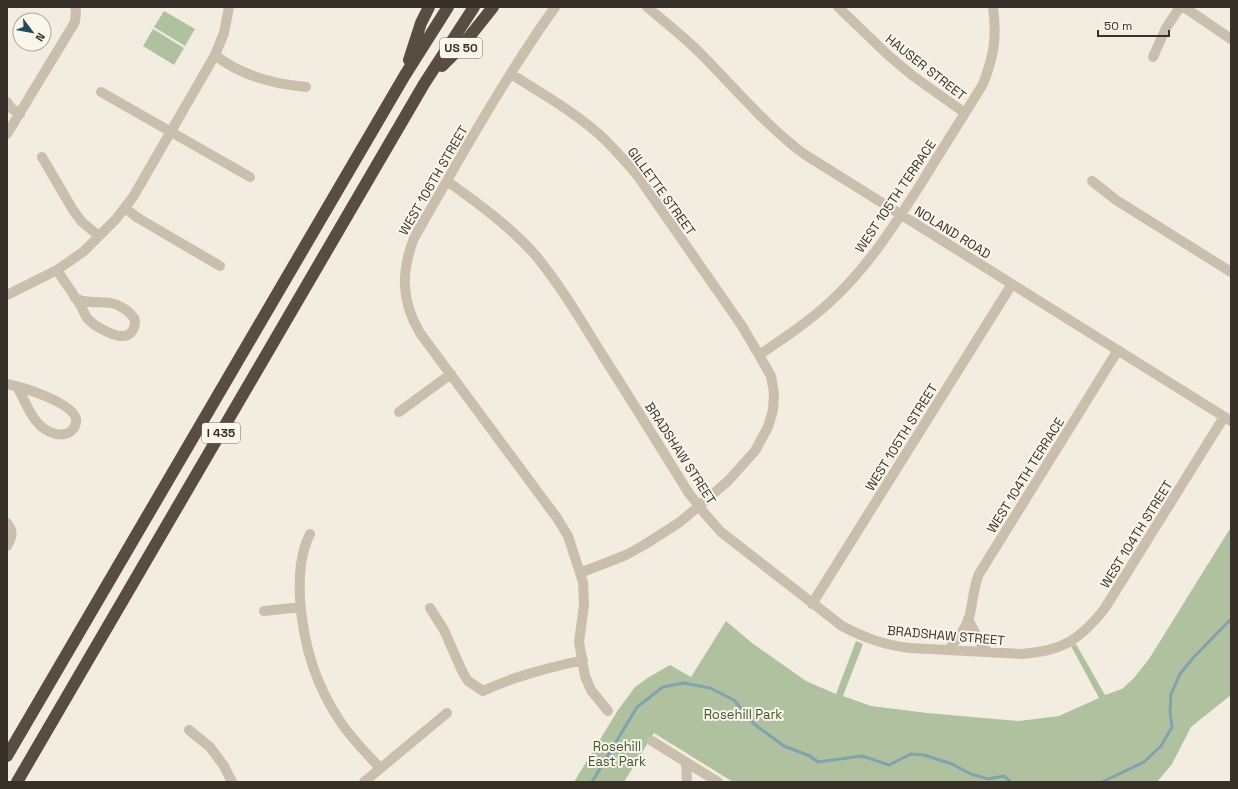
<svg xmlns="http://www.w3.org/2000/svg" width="1238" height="789" viewBox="0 0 1238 789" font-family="'Space Grotesk',sans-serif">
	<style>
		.green { fill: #b0c1a0 }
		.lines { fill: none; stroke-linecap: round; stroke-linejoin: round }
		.stream { stroke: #7fa4ae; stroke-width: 3 }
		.minor { stroke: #cabfac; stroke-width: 10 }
		.motorway { stroke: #594d42; stroke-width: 12 }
		.labels { text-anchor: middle; stroke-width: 4; stroke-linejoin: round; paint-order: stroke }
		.shield { fill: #faf6ec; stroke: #726c64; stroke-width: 1 }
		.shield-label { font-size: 12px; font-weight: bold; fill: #38312a }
		.street-label { font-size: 13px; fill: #38312a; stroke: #faf6ec }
		.park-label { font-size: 13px; fill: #41562f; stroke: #faf6ec }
	</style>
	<rect width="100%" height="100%" fill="#f2ede0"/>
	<path class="green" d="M 164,11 L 195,29 L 185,46 L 154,27 Z
		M 153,29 L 184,48 L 174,65 L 143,46 Z
		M 1231,527 L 1231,695 L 1191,727 L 1172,764 L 1157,782 L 733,782 L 654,733 L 624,782 L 574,782 L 618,710 L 635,687 L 649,677 L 670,665 L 691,677 L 726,621 L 752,643 L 806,681 L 836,694 L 856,641 L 863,644 L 843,696 L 871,706 L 927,713 L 1019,721 L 1059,716 L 1099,698 L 1071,646 L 1076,644 L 1105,695 L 1122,689 L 1133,679 L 1149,659 Z"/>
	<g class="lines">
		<path class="stream" d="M 592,782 L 637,707 L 663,687 L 684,683 L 710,688 L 734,700 L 754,724 L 784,746 L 810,756 L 818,762 L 862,756 L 889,765 L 911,754 L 924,755 L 952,764 L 971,774 L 988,779 L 1004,776 L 1011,782
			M 1102,782 L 1144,762 L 1161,746 L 1172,727 L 1170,712 L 1171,694 L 1180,674 L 1193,658 L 1231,619"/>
		<path class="minor" d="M 555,7 C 503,80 459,160 414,238 C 401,272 401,301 420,333 L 557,518 L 568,536 L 583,582 L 584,605 L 579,642 L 585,676 L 591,690 L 608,711
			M 647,7 C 665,22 684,37 700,53 C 735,88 765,125 804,154 L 1231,421
			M 838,7 L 888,55 L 913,76 L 965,113
			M 1184,7 L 1231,39
			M 215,55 C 241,76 274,84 306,87
			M 1153,57 L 1166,28 L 1180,7
			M 511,74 C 541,93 573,111 600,135 C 613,147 625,161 637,175 L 742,326 L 759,355 L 771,376 L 774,393 L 773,410 L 768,427 L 755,451 L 728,481 L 699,506 L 680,522 L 644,545 L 626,555 L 580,573
			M 101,92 L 250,177
			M 7,102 L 11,108 L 20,114
			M 7,134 L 75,22 L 76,10 L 75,7
			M 42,157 L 73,210 L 82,222 L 99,236
			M 447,181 C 479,204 511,227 537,257 C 562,288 582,322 603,356 C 632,401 660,447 688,492 L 706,515 L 721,532 L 842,626 C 865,638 884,645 910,648 L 1022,654 C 1062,651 1080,640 1105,608 L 1224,417
			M 1092,181 L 1116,200 L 1231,272
			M 125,208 L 138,218 L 220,266
			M 57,270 C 64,281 72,292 79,303 C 83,308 84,315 88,319 C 94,326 114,337 123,336 C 132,336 137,325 134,318 C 131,314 127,310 123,308 C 109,299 98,304 84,301 C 81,301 78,299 75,298
			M 7,295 L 57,270 L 83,252 L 116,219 L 133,197 L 215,55 L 224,33 L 229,7
			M 759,355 C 784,338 810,321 832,300 C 869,266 895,224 922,182 C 942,149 963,117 983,84 C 994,56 997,37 993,7
			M 7,384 C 22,387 72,402 76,419 C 77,423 75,425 74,428 C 64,441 45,432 37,422 C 29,414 24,398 17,387
			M 399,412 L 451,374
			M 7,523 C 14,531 12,538 7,546
			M 310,534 C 300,554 299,576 300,599 C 303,644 316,687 342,724 C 353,740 367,754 380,768
			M 812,604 L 1012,284
			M 430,608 L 444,630 L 462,671 L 468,681 L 483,691 C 515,676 548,668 583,660
			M 264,611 L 301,607
			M 968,619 L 980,642 L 988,652
			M 948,650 C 956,641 965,630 969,618 C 973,603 973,588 979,574 L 1118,350
			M 189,730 L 210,747 L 224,766 L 232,782
			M 652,741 L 718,782
			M 686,762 L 687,782
			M 364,782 L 447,713"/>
		<path class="motorway" d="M 409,60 L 421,23 L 429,7
			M 442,66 L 462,46 L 493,7
			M 7,756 L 405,75 L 448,7
			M 17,782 L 424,84 L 474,7"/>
	</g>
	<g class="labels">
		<g class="shield">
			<rect x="440" y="38" width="42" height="20" rx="3"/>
			<rect x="202" y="423" width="38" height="20" rx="3"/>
		</g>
		<g class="shield-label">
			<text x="461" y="52">US 50</text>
			<text x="221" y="437">I 435</text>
		</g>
		<g class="street-label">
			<text transform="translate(926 67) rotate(38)" y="5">HAUSER STREET</text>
			<text transform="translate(433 180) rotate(-60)" y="5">WEST 106TH STREET</text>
			<text transform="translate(662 191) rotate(54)" y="5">GILLETTE STREET</text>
			<text transform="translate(895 196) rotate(-56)" y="5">WEST 105TH TERRACE</text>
			<text transform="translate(953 232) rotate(32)" y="5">NOLAND ROAD</text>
			<text transform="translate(901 437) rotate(-58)" y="5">WEST 105TH STREET</text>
			<text transform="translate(681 453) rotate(57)" y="5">BRADSHAW STREET</text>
			<text transform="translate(1025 475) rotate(-58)" y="5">WEST 104TH TERRACE</text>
			<text transform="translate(1136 534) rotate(-58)" y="5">WEST 104TH STREET</text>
			<text transform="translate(946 635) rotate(5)" y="5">BRADSHAW STREET</text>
		</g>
		<g class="park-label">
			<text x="743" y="719">Rosehill Park</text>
			<text x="617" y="751">Rosehill<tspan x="617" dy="15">East Park</tspan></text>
		</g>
	</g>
	<rect width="1238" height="789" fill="none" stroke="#38312a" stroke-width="16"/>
	<g transform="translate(32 32) rotate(122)"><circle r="19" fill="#faf6ec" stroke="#aca79e"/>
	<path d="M0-3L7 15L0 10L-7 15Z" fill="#214b58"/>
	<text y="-6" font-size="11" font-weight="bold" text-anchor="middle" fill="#38312a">N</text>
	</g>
	<path d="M1098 30v6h71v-6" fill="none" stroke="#38312a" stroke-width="2"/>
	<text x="1104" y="30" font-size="12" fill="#38312a" stroke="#faf6ec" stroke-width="3" paint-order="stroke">50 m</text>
</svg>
